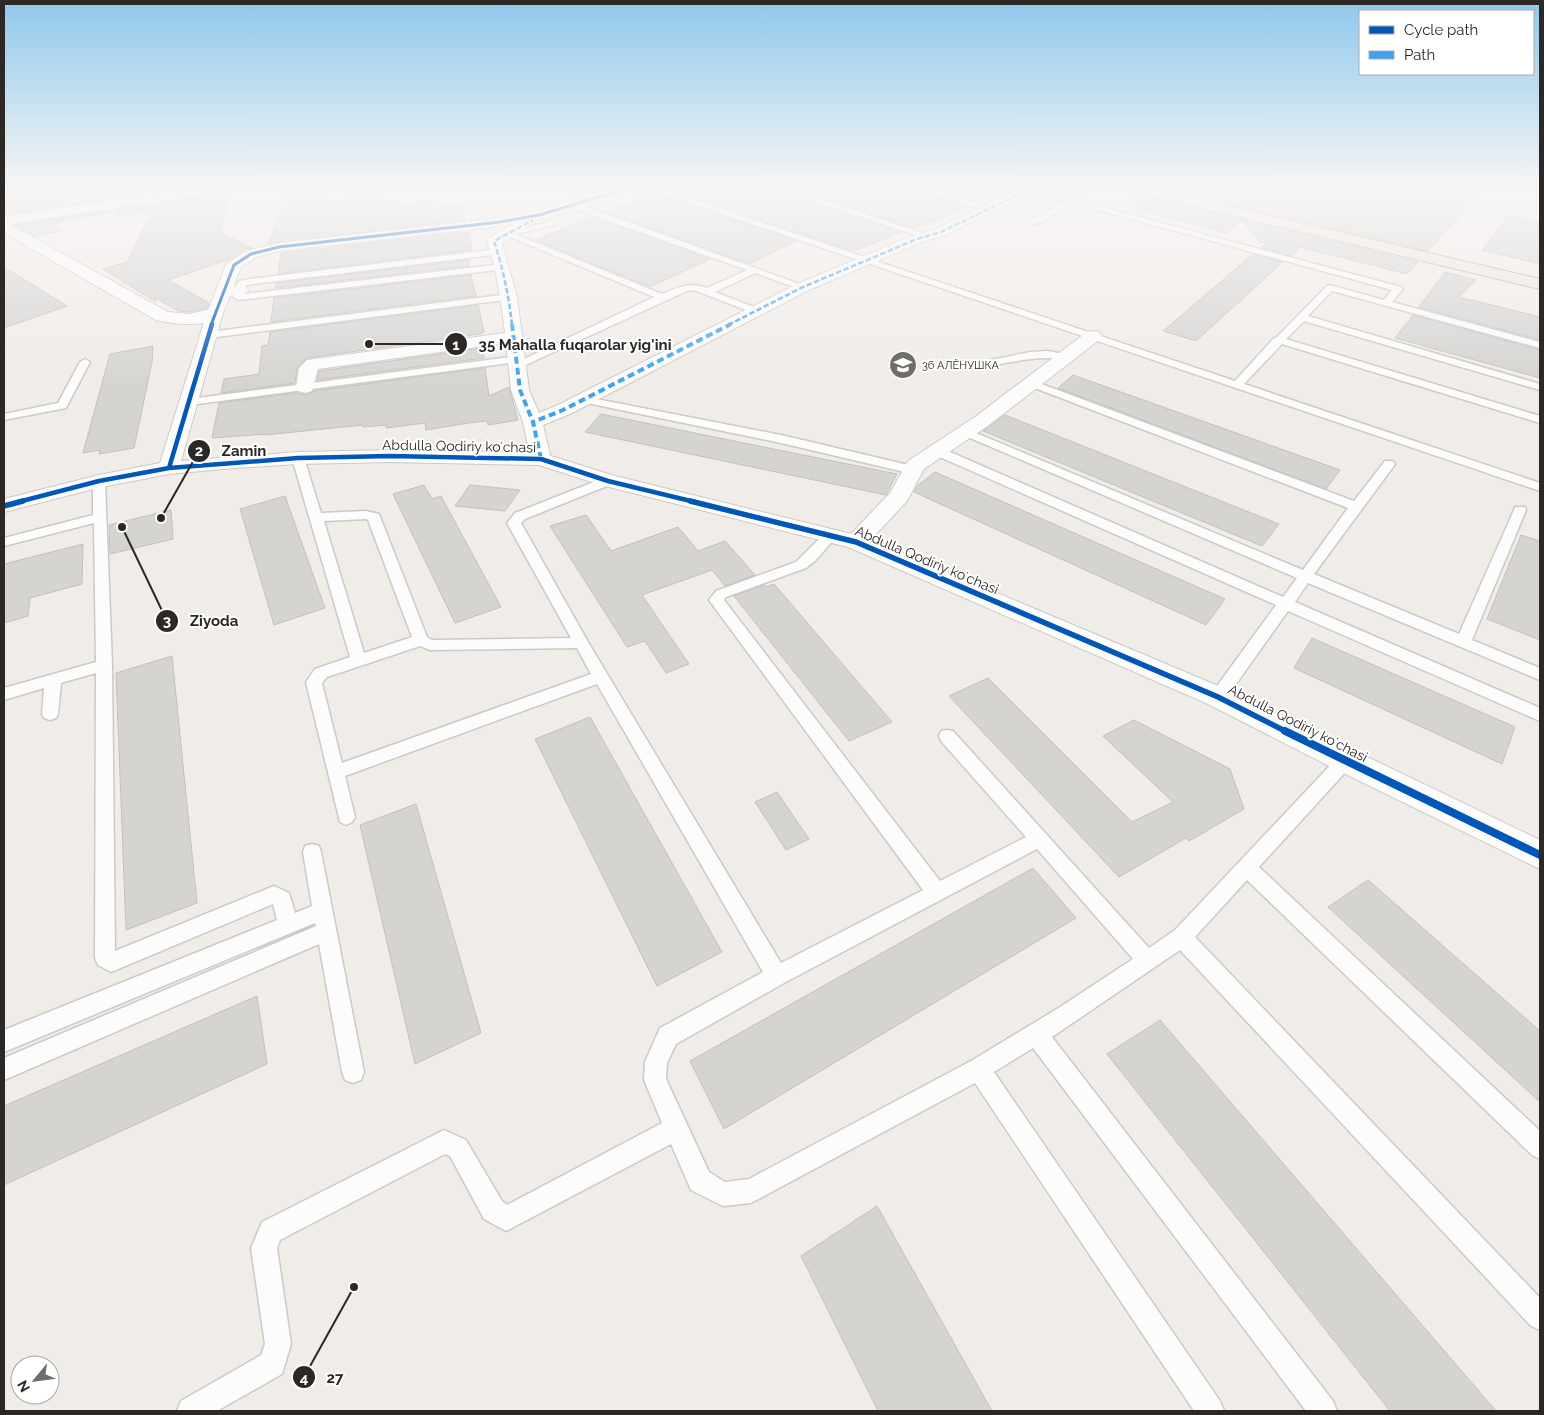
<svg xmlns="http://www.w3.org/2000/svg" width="1544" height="1415" viewBox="0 0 1544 1415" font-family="Raleway,sans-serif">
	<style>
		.building { fill: #d6d4d1; stroke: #c3c0bd }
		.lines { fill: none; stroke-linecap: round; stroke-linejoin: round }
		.lane-casing { stroke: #ccc9c6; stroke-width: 3 }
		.street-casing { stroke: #ccc9c6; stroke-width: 2 }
		.secondary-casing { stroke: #ccc9c6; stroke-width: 2 }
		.primary-casing { stroke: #b1a99f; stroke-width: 2 }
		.lane { fill: #fdfcfc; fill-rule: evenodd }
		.street { fill: #fdfcfc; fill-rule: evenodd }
		.secondary { fill: #fdfcfc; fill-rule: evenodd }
		.primary { fill: #ece8e2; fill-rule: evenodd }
		.quiet-far1 { stroke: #3ea3eb; stroke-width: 2.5; stroke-dasharray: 5.5 2.5; stroke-linecap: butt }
		.quiet { stroke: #3ea3eb; stroke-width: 4; stroke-dasharray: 7 4; stroke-linecap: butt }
		.cycleway-far3-casing { stroke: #fff; stroke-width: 5 }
		.cycleway-far2-casing { stroke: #fff; stroke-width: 6 }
		.cycleway-far1-casing { stroke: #fff; stroke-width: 8 }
		.cycleway-casing { stroke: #fff; stroke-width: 11 }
		.cycleway-far3 { stroke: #0057b8; stroke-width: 3 }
		.cycleway-far2 { stroke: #0057b8; stroke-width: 4.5 }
		.cycleway-far1 { stroke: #0057b8; stroke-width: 5.5 }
		.cycleway { stroke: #0057b8; stroke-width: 8 }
		.labels { text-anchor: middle; stroke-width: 4; stroke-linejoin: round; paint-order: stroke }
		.far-poi-label { font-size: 11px; fill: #2b2826; stroke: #fff; text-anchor: start }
		.street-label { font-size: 14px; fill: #2b2826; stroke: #fff }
		.leader { fill: none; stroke: #2b2826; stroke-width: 2 }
		.callout-dot { fill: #2b2826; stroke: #fff; stroke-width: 2 }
		.mark-label { font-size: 15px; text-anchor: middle; font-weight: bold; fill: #fff }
		.callout-label { font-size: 15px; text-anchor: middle; font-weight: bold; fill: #2b2826; stroke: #fff; stroke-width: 4; stroke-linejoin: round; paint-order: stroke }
	</style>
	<rect width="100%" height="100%" fill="#f0ece8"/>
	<path class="building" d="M 25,188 L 179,188 L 4,215 L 4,194 Z
		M 228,188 L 233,188 L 220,233 L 252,248 L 245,249 L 233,258 L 168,280 L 209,303 L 207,308 L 189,312 L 178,311 L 156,298 L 156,302 L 103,269 L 127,262 L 153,210 L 115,216 L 116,210 L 55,223 L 60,231 L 35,236 L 15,225 L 220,194 Z
		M 664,188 L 711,188 L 746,199 L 747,188 L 773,188 L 902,232 L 853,251 Z
		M 794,188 L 912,188 L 967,206 L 935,222 L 932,221 L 913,228 Z
		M 934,188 L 1003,188 L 977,201 Z
		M 1161,188 L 1340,188 L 1366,194 L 1366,188 L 1460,188 L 1480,193 L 1428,251 Z
		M 650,191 L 796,241 L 749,264 L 606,212 L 651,195 Z
		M 328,192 L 325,202 L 382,198 L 381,202 L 396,201 L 395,204 L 437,201 L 436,206 L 461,203 L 465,220 L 268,244 L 286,195 Z
		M 1137,194 L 1418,262 L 1407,274 L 1300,247 L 1291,256 L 1261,248 L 1266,243 L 1259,242 L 1242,220 L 1226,233 L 1135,209 Z
		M 1509,215 L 1540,222 L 1540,264 L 1482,250 Z
		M 593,217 L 710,259 L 650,287 L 535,240 Z
		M 468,232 L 472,250 L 278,274 L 281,253 Z
		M 1253,254 L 1283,262 L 1196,341 L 1163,331 Z
		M 468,260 L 469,266 L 276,288 L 276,283 Z
		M 4,267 L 67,306 L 4,328 Z
		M 1445,272 L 1476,280 L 1459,297 L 1540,317 L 1540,340 L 1419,307 Z
		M 471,275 L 476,296 L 271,322 L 274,298 Z
		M 478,305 L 484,332 L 480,334 L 307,358 L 297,368 L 295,383 L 221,393 L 224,379 L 259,374 L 262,346 L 268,345 L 270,332 Z
		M 1413,315 L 1540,350 L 1540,378 L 1395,338 Z
		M 153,346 L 152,362 L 134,448 L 99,454 L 100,450 L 83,453 L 110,354 Z
		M 482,348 L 484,358 L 317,380 L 319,371 Z
		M 485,368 L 489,396 L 509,387 L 518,420 L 488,425 L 487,421 L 468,423 L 426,430 L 425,423 L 386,428 L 387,425 L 363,427 L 363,425 L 265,435 L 266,434 L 212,438 L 219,403 L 297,393 L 306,395 L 314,391 Z
		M 1073,375 L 1340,470 L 1326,489 L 1058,388 Z
		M 601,414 L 897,474 L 886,495 L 585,432 Z
		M 1005,415 L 1279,524 L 1262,546 L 983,431 Z
		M 935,472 L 1225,599 L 1206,625 L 914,492 L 917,486 Z
		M 424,485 L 432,499 L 441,496 L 501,607 L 455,623 L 393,494 Z
		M 470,485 L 520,490 L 505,511 L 455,506 Z
		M 285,496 L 325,608 L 274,625 L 240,509 Z
		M 171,510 L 173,539 L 110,554 L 109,525 Z
		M 586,515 L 611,551 L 678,527 L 698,551 L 725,541 L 755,575 L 725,586 L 712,570 L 642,595 L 689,664 L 666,673 L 645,641 L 627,647 L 550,526 Z
		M 1521,535 L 1540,541 L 1540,640 L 1487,619 Z
		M 83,544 L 82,584 L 30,598 L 28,616 L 4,623 L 4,564 Z
		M 774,584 L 793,606 L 892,722 L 849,741 L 734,596 L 764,585 L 766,587 Z
		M 1312,638 L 1515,727 L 1502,764 L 1294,668 Z
		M 172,656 L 197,903 L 126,930 L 116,673 Z
		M 988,678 L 1132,822 L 1173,802 L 1103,736 L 1134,720 L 1230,769 L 1244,809 L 1189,841 L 1186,838 L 1119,877 L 949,696 Z
		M 590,717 L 722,952 L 657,986 L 535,739 Z
		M 777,792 L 809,839 L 786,850 L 755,802 Z
		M 416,804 L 481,1033 L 415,1064 L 360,825 Z
		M 1033,868 L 1076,918 L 724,1129 L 690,1061 Z
		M 1368,880 L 1540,1031 L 1540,1102 L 1328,907 Z
		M 257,996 L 267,1064 L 4,1185 L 4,1106 Z
		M 1160,1020 L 1496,1411 L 1390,1411 L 1107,1054 Z
		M 877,1206 L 992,1411 L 878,1411 L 801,1256 Z"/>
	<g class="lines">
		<g class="lane-casing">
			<path id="lane" d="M 646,188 L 658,188 L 1235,381 L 1274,338 L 1277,337 L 1327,286 L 1330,285 L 1384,300 L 1392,290 L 1017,188 L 1031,188 L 1401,287 L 1403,289 L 1392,302 L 1540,342 L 1540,348 L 1332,291 L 1308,316 L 1540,384 L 1540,390 L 1304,321 L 1286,339 L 1540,416 L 1540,423 L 1282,344 L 1244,384 L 1540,483 L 1540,491 Z
				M 775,188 L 787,188 L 931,236 L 924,238 Z
				M 914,188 L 927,188 L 993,208 L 986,210 Z
				M 1044,200 L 1050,200 L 1066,207 L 1037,224 L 1031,224 L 1031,220 L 1055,207 L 1044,204 Z
				M 572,204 L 578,204 L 808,287 L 803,290 L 800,289 L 755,273 L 715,292 L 759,309 L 759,313 L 756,314 L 694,290 L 687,291 L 517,369 L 512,366 L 517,362 L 190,405 L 184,402 L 190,399 L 517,356 L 521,357 L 522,360 L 654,297 L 503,234 L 552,221 L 556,223 L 555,225 L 515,234 L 662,294 C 678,287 690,282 707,288 L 747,270 L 572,208 Z
				M 498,249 L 502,252 L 501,254 L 246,285 L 244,294 L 503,264 L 507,267 L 506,269 L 238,300 L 233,297 L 237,283 L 242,280 Z
				M 509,294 L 512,295 L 512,299 L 209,338 L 204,335 L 209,332 Z
				M 1048,351 L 1069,355 L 1070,357 L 1065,360 C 1041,355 1018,361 995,365 L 990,362 L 991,360 L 1030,352 Z
				M 85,359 L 90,362 L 66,408 L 4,420 L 4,414 L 58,403 L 80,362 Z
				M 1031,380 L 1354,501 L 1385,461 L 1393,461 L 1395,464 L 1393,467 L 1314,574 L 1459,634 L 1514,510 L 1515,507 L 1525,507 L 1526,510 L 1472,640 L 1540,668 L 1540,680 L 1308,583 L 1295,602 L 1540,708 L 1540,721 L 1288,611 L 1224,701 L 1218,703 L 1212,701 L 1210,697 L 1212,693 L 1276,605 L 933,454 L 931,451 L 933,448 L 941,448 L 1283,597 L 1297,578 L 961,434 L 959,432 L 961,430 L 969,430 L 1303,570 L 1348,508 L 1027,385 L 1026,383 Z
				M 581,396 L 781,435 L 917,467 L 919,470 L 913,474 L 781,443 L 577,401 L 575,399 Z
				M 298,454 L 304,458 L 321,513 L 366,511 L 379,514 L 427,637 L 432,640 L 571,638 L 507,523 L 515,513 L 604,478 L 612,478 L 614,481 L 612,484 L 525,519 L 521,523 L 588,642 L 781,963 L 923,890 L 709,600 L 716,591 L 796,562 L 826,532 L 831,531 L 838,535 L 815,561 L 806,568 L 726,597 L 724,600 L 940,881 L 1026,837 L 941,741 L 939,736 L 941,731 L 947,730 L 953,731 L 1149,948 L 1175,930 L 1339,756 L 1345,754 L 1351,756 L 1354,761 L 1351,766 L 1259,867 L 1540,1131 L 1540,1159 L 1532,1155 L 1247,880 L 1195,937 L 1540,1298 L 1540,1330 L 1531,1326 L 1180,950 L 1052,1037 L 1333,1401 L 1337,1411 L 1306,1411 L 1033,1048 L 994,1072 L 1220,1401 L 1224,1411 L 1194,1411 L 975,1083 L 751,1203 L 723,1206 L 691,1190 L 671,1144 L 506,1231 L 484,1219 L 450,1156 L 445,1154 L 280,1240 L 277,1248 L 291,1344 L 282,1374 L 217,1411 L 177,1411 L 181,1401 L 261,1355 L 265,1344 L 251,1248 L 262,1222 L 444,1130 L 466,1140 L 502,1201 L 507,1205 L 662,1123 L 644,1080 L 645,1062 L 660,1028 L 763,972 L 597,684 L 345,776 L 355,817 L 352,822 L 346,825 L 340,822 L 306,682 L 315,669 L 350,657 L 292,458 ZM 366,519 L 368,520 L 412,637 L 364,653 L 324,521 ZM 420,646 L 430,650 L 577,648 L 591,674 L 342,763 L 322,683 L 327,677 ZM 1037,849 L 1133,959 L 1057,1009 L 971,1061 L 749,1179 L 725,1182 L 709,1172 L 666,1079 L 667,1063 L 676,1044 L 784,983 Z
				M 99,477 L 105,481 L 112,665 L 115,951 L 274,886 L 289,893 L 295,913 L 312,906 L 303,852 L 305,846 L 312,844 L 319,846 L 321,852 L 364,1072 L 361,1080 L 353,1083 L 345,1080 L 342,1072 L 319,944 L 4,1080 L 4,1058 L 316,926 L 315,923 L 4,1052 L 4,1030 L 277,920 L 273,904 L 111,972 L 98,965 L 95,958 L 96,673 L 61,683 L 58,714 L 56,718 L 50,720 L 44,718 L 42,714 L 44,688 L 4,700 L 4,688 L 96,662 L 94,523 L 4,546 L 4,538 L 93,515 L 93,481 Z"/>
		</g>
		<g class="street-casing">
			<path id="street" d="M 193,188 L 226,188 L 220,192 L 9,224 L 168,312 L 189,314 L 215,308 L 221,310 L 223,313 C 212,329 172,324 156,320 L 4,233 L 4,217 Z
				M 1021,188 L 1038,188 L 946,235 L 922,242 L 809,290 L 570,414 L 543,425 L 551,459 L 548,463 L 541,465 L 534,463 L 531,459 L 523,422 L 511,390 L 506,343 L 318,369 L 312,391 L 305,393 L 298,391 L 296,387 L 299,368 L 307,360 L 505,333 C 501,301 497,271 487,241 L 489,238 L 534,212 L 539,211 L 546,215 L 502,243 L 517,297 L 529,390 L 539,413 L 556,406 L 797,284 L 912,236 L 936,229 Z
				M 1530,188 L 1540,188 L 1540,193 L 1531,191 Z
				M 240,285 L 246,287 L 248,290 L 246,293 L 223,297 L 217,295 L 215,292 L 217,289 Z
				M 1093,331 L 1099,332 L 1102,336 L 1099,340 L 989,425 L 924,469 L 907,501 L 864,547 L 856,549 L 848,547 L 845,542 L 848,537 L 890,493 L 908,461 L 975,417 L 1087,332 Z"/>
		</g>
		<g class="secondary-casing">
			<path id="secondary" d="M 615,188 L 635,188 L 634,191 L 544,218 L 500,226 L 279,251 L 256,257 L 241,267 L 223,313 L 181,461 L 298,452 L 390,450 L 541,453 L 615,476 L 864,537 L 1228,690 L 1540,840 L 1540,869 L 1335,769 L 1208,704 L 848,547 L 601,485 L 539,465 L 390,462 L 298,464 L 234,468 L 169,474 L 101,487 L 4,512 L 4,499 L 99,475 L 160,463 L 207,313 L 226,265 L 246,251 L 279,243 L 500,218 L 537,211 Z"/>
		</g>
		<g class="primary-casing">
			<path id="primary" d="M 1129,188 L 1152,188 L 1540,279 L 1540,289 L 1135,192 Z"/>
		</g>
		<use href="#lane" class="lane"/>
		<use href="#street" class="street"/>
		<use href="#secondary" class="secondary"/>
		<use href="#primary" class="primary"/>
		<path class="quiet-far1" d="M 512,325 C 509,296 503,269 494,241 L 533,220
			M 728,325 L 803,287 L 917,239 L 941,232 L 1032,188"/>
		<path class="quiet" d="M 512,324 L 520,390 L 533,422
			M 541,459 L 533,422 L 563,410 L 731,324"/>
		<g class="cycleway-far3-casing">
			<path id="cycleway-far3" d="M 211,325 L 234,265 L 251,254 L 279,247 L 500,222 L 539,215 L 629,188"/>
		</g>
		<g class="cycleway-far2-casing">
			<path id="cycleway-far2" d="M 169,468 L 212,324
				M 18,502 L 99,481 L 169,468 L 298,458 L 390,456 L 541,459 L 608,481 L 695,502"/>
		</g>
		<g class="cycleway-far1-casing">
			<path id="cycleway-far1" d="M 690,501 L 856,542 L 1218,697 L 1287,732
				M 4,506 L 23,501"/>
		</g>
		<g class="cycleway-casing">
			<path id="cycleway" d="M 1285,731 L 1540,855"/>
		</g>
		<use href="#cycleway-far3" class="cycleway-far3"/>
		<use href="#cycleway-far2" class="cycleway-far2"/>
		<use href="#cycleway-far1" class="cycleway-far1"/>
		<use href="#cycleway" class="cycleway"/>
	</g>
	<linearGradient id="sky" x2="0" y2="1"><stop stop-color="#8fc8ec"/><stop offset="0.49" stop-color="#f8f6f5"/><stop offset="1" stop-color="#f8f6f5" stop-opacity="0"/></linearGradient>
	<rect width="1544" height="386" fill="url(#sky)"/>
	<defs>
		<g id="school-disc" transform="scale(1.4375)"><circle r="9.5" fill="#706d6a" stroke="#fff"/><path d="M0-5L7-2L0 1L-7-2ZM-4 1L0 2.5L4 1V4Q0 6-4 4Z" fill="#fff"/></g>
	</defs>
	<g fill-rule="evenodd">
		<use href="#school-disc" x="903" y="365"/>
	</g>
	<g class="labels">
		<g class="far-poi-label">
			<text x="922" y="369">36 АЛЁНУШКА</text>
		</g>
		<g class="street-label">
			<text transform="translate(459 446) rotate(1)" y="5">Abdulla Qodiriy koʻchasi</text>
			<text transform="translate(927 560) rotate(23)" y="5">Abdulla Qodiriy koʻchasi</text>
			<text transform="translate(1298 723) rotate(27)" y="5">Abdulla Qodiriy koʻchasi</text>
		</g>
	</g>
	<path class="leader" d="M369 344L456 344M161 518L199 451M122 527L167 621M354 1287L304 1377"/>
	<g class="callout-dot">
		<circle cx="369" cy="344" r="5"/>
		<circle cx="161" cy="518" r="5"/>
		<circle cx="122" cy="527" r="5"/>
		<circle cx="354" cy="1287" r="5"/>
		<circle cx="456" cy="344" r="12"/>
		<circle cx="199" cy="451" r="12"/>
		<circle cx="167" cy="621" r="12"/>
		<circle cx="304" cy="1377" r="12"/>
	</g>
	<g class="mark-label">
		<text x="456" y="350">1</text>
		<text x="199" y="456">2</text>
		<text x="167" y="626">3</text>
		<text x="304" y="1383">4</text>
	</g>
	<g class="callout-label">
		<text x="575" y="350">35 Mahalla fuqarolar yig'ini</text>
		<text x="244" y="456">Zamin</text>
		<text x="214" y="626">Ziyoda</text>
		<text x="335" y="1383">27</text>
	</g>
	<rect width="1544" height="1415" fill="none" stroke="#2b2826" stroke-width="10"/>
	<rect x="1359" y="10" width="175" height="65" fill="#ffffff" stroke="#aaa9a8"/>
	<rect x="1369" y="26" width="25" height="8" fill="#0057b8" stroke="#aaa9a8"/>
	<text x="1404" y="35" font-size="15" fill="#2b2826">Cycle path</text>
	<rect x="1369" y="51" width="25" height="8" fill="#3ea3eb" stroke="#aaa9a8"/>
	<text x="1404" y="60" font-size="15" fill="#2b2826">Path</text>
	<g transform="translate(35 1380) rotate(241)"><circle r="24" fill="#ffffff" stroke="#aaa9a8"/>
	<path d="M0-4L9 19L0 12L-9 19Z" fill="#706d6a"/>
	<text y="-8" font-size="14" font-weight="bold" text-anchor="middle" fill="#2b2826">N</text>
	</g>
</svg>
